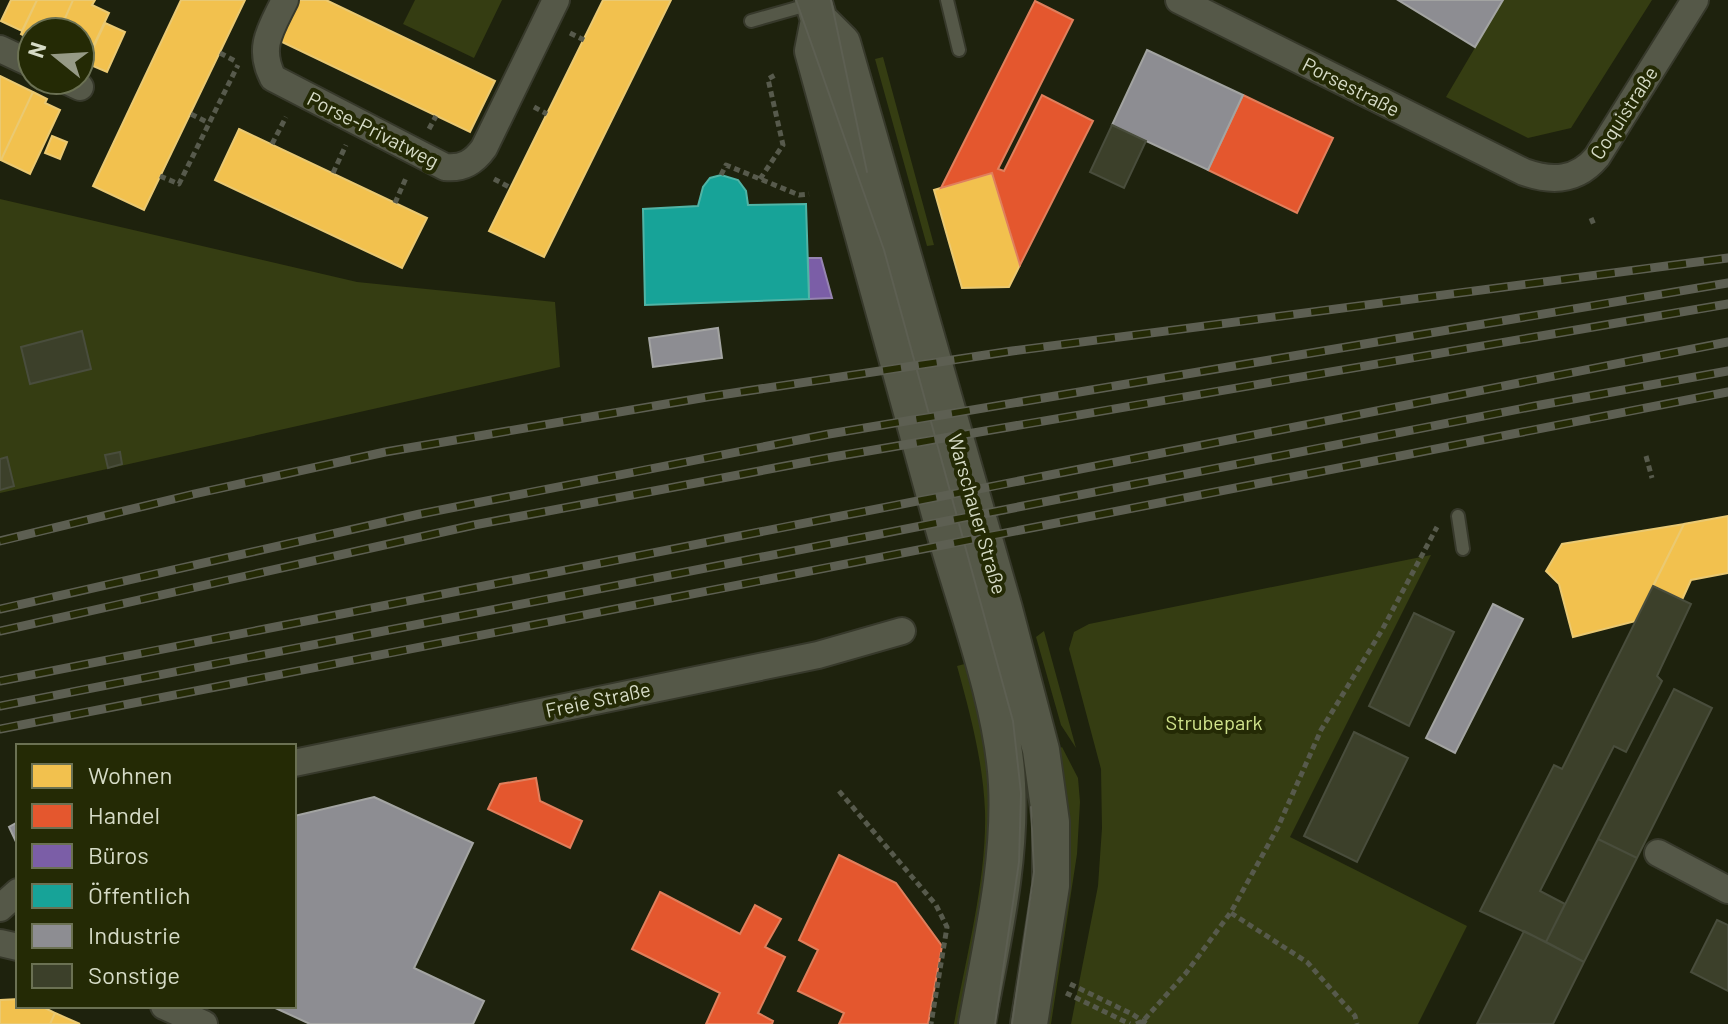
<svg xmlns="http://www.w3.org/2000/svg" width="1728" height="1024" viewBox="0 0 1728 1024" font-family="Barlow,sans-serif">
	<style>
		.green { fill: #353d12 }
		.homes { fill: #f2c14e; stroke: #eac972; stroke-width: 2 }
		.shops { fill: #e4572e; stroke: #e07f5c; stroke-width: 2 }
		.offices { fill: #7b5ea7; stroke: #9684b1; stroke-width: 2 }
		.public { fill: #17a398; stroke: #50b4a6; stroke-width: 2 }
		.industry { fill: #8d8d92; stroke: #a3a4a2; stroke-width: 2 }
		.building { fill: #3c402a; stroke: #494d3c; stroke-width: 2 }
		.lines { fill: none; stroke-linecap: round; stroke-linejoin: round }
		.service-casing { stroke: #37392b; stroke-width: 16 }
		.minor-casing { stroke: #37392b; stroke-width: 30 }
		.secondary-casing { stroke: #37392b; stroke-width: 40 }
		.path { stroke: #575a4c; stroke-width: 5; stroke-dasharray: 6 4; stroke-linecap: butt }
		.service { stroke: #555848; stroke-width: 12 }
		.minor { stroke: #555848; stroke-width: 26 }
		.secondary { stroke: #555848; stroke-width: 36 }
		.tram { stroke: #5d5f52; stroke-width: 2 }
		.rail-casing { stroke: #5d5f52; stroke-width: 9 }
		.rail { stroke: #242a05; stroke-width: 6; stroke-dasharray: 18; stroke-linecap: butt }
		.labels { text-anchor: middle; stroke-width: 8; stroke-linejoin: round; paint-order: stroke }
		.street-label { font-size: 20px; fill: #d6dbc7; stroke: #242a05 }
		.park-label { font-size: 20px; fill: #d1e48c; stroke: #242a05 }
	</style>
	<rect width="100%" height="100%" fill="#1e220d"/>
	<path class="green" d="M 415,0 L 502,0 L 474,58 L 403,24 Z
		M 1503,0 L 1652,0 L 1571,128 L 1528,138 L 1446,97 Z
		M 883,57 L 934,245 L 927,246 L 875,59 Z
		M 0,199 L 357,282 L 555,302 L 560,367 L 0,493 Z
		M 1431,555 L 1290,837 L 1467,926 L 1418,1024 L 1071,1024 L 1098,886 L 1102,828 L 1101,769 L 1069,649 L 1074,632 L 1089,624 Z
		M 1044,631 L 1076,748 L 1061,725 L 1036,637 Z
		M 972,662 L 984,706 L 994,813 L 965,1024 L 954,1024 C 966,957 987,878 985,811 C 983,761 970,713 957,666 Z
		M 1062,747 L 1078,778 L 1080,802 L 1077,854 L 1051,1024 L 1040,1024 L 1054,751 Z"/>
	<path class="homes" d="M 11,0 L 37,0 L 22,31 L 1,21 Z
		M 37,0 L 73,0 L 59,32 L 32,32 L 32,40 L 21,34 Z
		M 73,0 L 95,0 L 92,5 L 109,13 L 83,68 L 80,67 L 80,32 L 59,32 Z
		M 181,0 L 245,0 L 144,210 L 93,186 Z
		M 299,0 L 326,0 L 495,81 L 470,132 L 280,41 Z
		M 603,0 L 671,0 L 544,257 L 489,231 Z
		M 105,23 L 125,32 L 107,72 L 86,63 Z
		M 0,76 L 33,92 L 1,160 L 0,160 Z
		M 33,92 L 47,99 L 45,103 L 60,110 L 30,174 L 1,160 Z
		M 239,129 L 427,218 L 402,268 L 215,180 Z
		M 52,136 L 67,142 L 60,159 L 45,153 Z
		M 992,173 L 1020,265 L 1009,287 L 962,288 L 934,190 Z
		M 1728,516 L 1728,573 L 1691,580 L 1682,600 L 1653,586 L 1684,524 Z
		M 1684,524 L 1636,621 L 1573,637 L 1559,584 L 1546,571 L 1562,544 Z
		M 18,999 L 18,1006 L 41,1006 L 55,1013 L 50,1024 L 0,1024 L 0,1000 Z
		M 55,1013 L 80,1024 L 50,1024 Z"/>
	<path class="shops" d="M 1035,1 L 1073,20 L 998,169 L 1004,171 L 1042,95 L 1093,121 L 1020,265 L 992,173 L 941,188 Z
		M 1243,95 L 1333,138 L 1297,213 L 1208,170 Z
		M 536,778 L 540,801 L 582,821 L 570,848 L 488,809 L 500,784 Z
		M 839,855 L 896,883 L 942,946 L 928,1024 L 839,1024 L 844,1013 L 798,991 L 818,950 L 799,940 Z
		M 660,892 L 740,934 L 755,905 L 781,919 L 765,947 L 785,957 L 758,1013 L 773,1021 L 772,1024 L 706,1024 L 720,993 L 632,949 Z"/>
	<path class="offices" d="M 808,258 L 821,258 L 832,298 L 809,299 Z"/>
	<path class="public" d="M 721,175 L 738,180 L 746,191 L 748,205 L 806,204 L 809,299 L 645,305 L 643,209 L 698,206 L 703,187 L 710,178 Z"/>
	<path class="industry" d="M 1398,0 L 1503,0 L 1475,47 Z
		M 1147,50 L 1243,95 L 1208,170 L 1112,125 Z
		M 718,328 L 722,358 L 653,367 L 649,338 Z
		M 1493,604 L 1523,619 L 1455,753 L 1426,738 Z
		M 374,797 L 473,843 L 414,968 L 484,1001 L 473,1024 L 310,1024 L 271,1006 L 294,1006 L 294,816 Z
		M 18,822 L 18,846 L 9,827 Z"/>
	<path class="building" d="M 1112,125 L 1146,141 L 1124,188 L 1090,172 Z
		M 82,331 L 91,369 L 30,384 L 21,347 Z
		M 120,452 L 122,464 L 108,468 L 105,455 Z
		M 7,457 L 14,486 L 0,490 L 0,459 Z
		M 1653,586 L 1691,604 L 1657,676 L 1662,681 L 1626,752 L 1614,746 L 1540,891 L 1565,904 L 1546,942 L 1480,911 L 1554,765 L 1562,769 Z
		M 1414,613 L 1454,632 L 1409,726 L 1369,706 Z
		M 1674,689 L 1712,708 L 1637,858 L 1598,839 Z
		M 1354,732 L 1408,758 L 1357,862 L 1304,836 Z
		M 1598,839 L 1637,858 L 1584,962 L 1546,942 Z
		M 1717,920 L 1728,925 L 1728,991 L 1691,972 Z
		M 1524,931 L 1584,962 L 1553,1024 L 1477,1024 Z"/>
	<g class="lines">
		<g class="service-casing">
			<path id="service" d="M 947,0 L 959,50
				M 751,21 L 811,4
				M 1458,516 L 1463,549"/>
		</g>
		<g class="minor-casing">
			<path id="minor" d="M 285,0 C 271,29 257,47 273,78 L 445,167 C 463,169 474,162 484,148 L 556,0
				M 1179,0 L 1524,172 C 1552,182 1577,181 1597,157 L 1695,0
				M 0,49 L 32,64
				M 65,80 L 80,87
				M 294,763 L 818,655 L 902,631
				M 1658,853 L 1728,890
				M 0,908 L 18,892
				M 0,943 L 18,947
				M 164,1006 L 204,1024"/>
		</g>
		<g class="secondary-casing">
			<path id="secondary" d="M 813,0 L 819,20 L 842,43 L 1004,609 L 1041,750 L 1051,822 L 1051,886 L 1029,1024
				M 819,20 L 813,51 C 855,209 899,367 943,525 C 965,604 1003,703 1007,784 C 1011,864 991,945 977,1024"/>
		</g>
		<path class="path" d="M 570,33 L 584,40
			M 220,53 L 237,62
			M 534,107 L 547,114
			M 191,114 L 209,123
			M 429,129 L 436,116
			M 272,144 L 286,117
			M 333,173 L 346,145
			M 721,175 L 726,165 L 799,195 L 809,194
			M 160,176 L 179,184 L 238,65
			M 494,179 L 511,188
			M 760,179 L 783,145 L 768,79 L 777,74
			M 395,203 L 406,178
			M 1591,218 L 1594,225
			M 1646,456 L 1652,478
			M 839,791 L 936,905 L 947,927 L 931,1024
			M 1231,913 L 1307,962 L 1355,1016 L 1357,1024
			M 1070,984 L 1132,1014 L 1147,1024
			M 1066,993 L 1130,1024
			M 1136,1024 L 1143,1021 L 1186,973 L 1231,912 L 1278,827 L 1321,730 L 1382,630 L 1437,527"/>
		<use href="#service" class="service"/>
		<use href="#minor" class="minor"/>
		<use href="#secondary" class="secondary"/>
		<path class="tram" d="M 796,0 L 884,250 L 1013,721 L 1021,793 L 1019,862 L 995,1024
			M 831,0 L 867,172
			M 1012,1024 L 1034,872 L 1031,807"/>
		<g class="rail-casing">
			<path id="rail" d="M 0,541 L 194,494 L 385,452 L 707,397 L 1012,351 L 1728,258
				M 0,609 L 420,514 L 829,434 L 1728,283
				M 0,631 L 474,525 L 833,457 L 1728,304
				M 0,681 L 1728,342
				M 0,706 L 1535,406 L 1728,371
				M 0,729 L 1728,392"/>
		</g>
		<use href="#rail" class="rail"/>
	</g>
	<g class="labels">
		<g class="street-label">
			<text transform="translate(1351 87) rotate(27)" y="7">Porsestraße</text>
			<text transform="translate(1624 113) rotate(-57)" y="7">Coquistraße</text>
			<text transform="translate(373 130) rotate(27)" y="7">Porse-Privatweg</text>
			<text transform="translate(977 514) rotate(74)" y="7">Warschauer Straße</text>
			<text transform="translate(598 700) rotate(-12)" y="7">Freie Straße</text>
		</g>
		<g class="park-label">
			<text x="1214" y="730">Strubepark</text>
		</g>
	</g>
	<rect x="16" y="744" width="280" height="264" fill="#242a05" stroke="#6b7153" stroke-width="2"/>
	<rect x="32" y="764" width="40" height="24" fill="#f2c14e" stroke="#6b7153" stroke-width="2"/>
	<text x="88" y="784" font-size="24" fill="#d6dbc7">Wohnen</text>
	<rect x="32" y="804" width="40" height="24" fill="#e4572e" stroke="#6b7153" stroke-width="2"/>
	<text x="88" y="824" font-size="24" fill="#d6dbc7">Handel</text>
	<rect x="32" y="844" width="40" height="24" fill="#7b5ea7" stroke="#6b7153" stroke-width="2"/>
	<text x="88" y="864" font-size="24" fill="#d6dbc7">Büros</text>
	<rect x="32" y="884" width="40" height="24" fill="#17a398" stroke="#6b7153" stroke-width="2"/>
	<text x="88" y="904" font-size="24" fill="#d6dbc7">Öffentlich</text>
	<rect x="32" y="924" width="40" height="24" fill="#8d8d92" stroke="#6b7153" stroke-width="2"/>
	<text x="88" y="944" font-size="24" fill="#d6dbc7">Industrie</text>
	<rect x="32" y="964" width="40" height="24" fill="#3c402a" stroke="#6b7153" stroke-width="2"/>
	<text x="88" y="984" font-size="24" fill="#d6dbc7">Sonstige</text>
	<g transform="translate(56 56) rotate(288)"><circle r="38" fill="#242a05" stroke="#6b7153" stroke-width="2"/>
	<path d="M0-6L14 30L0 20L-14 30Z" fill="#969a86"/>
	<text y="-12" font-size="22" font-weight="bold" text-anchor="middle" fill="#d6dbc7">N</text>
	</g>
</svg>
